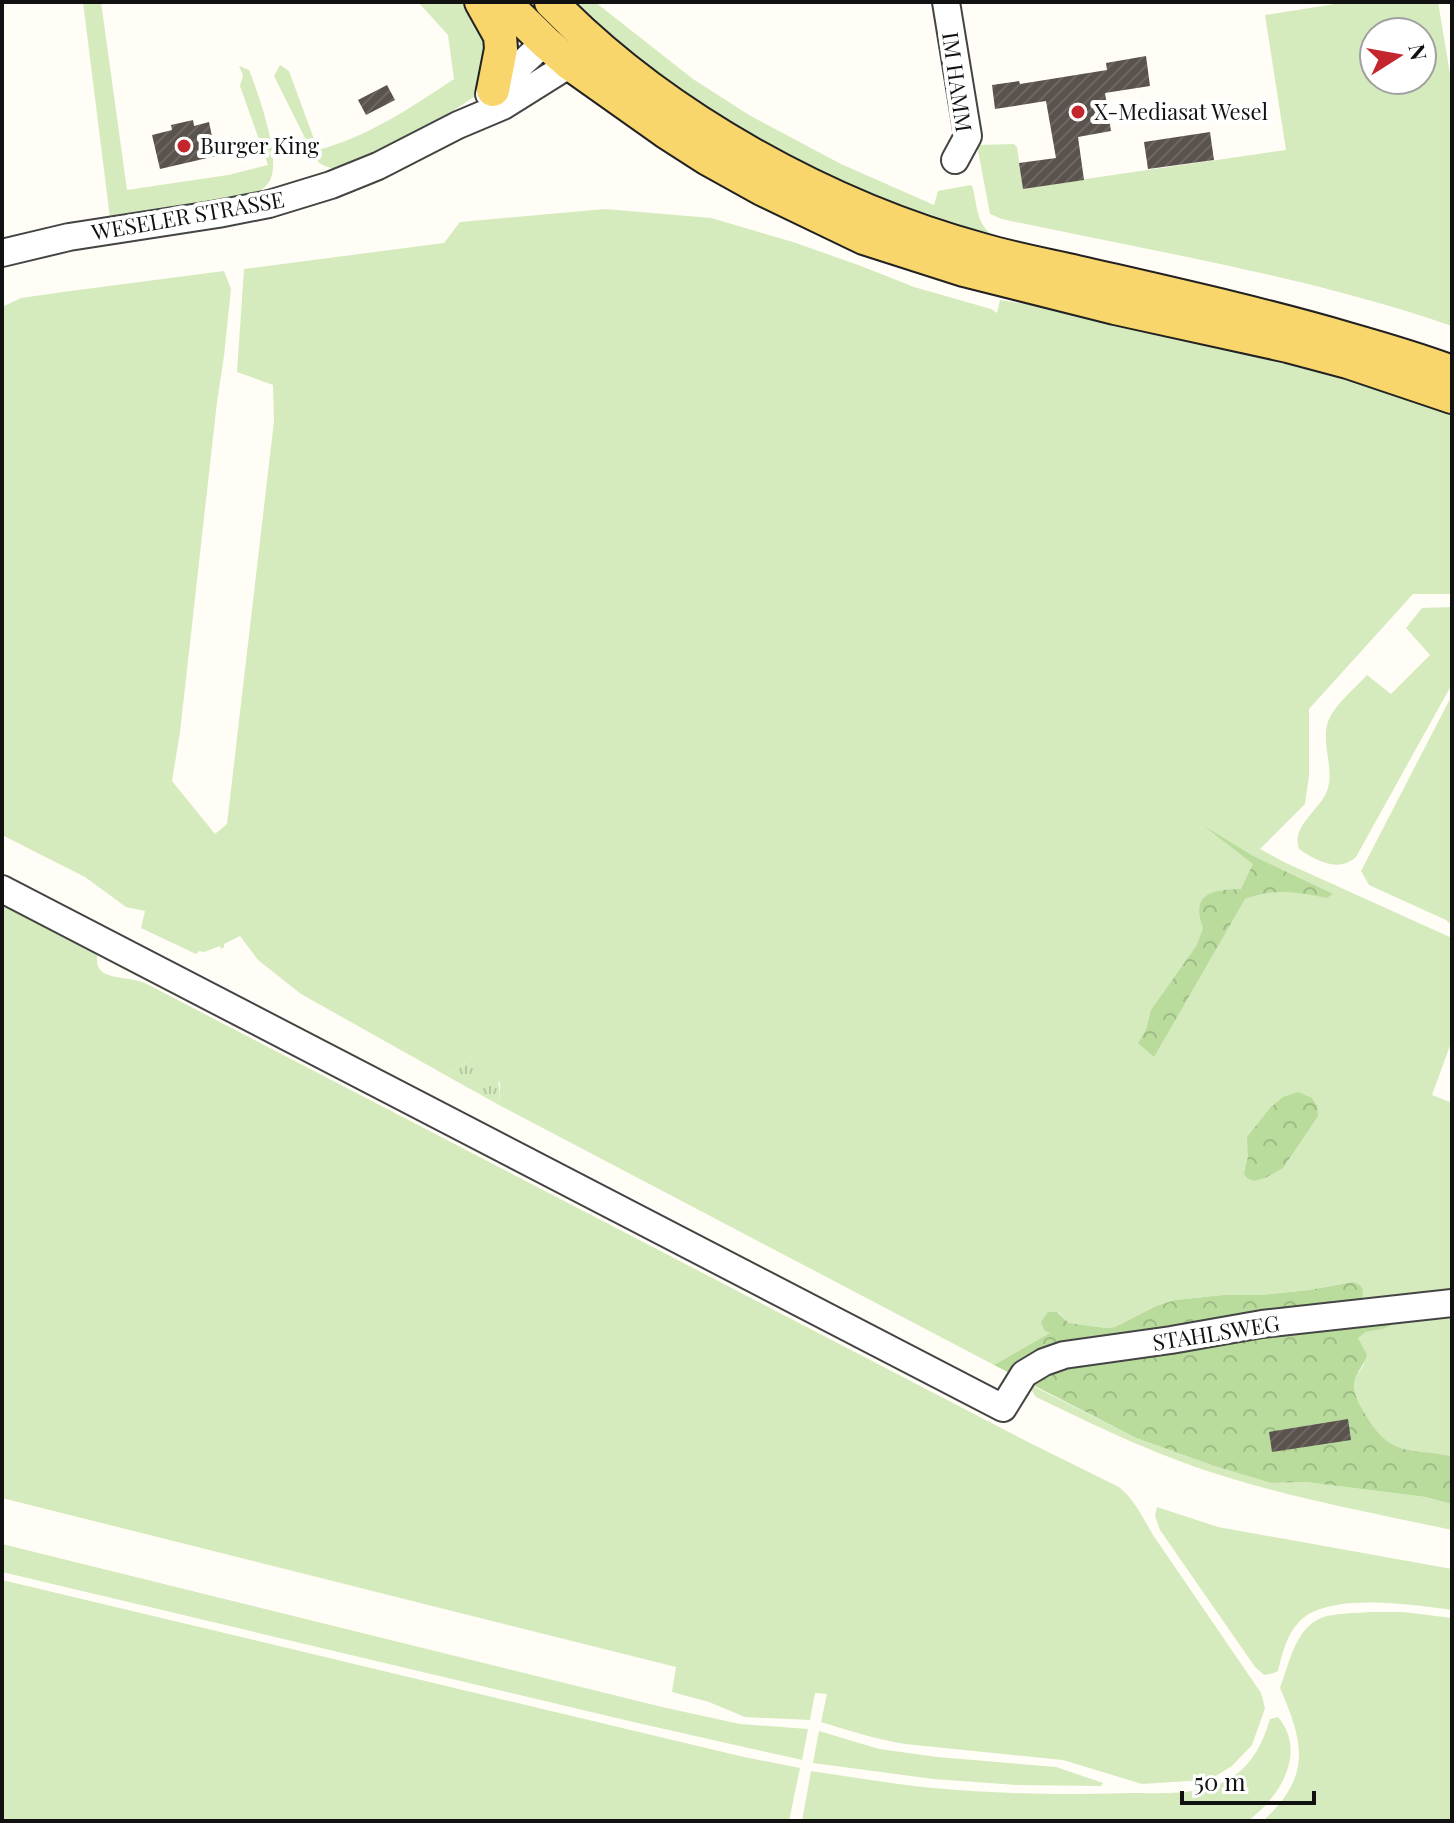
<svg xmlns="http://www.w3.org/2000/svg" width="1454" height="1823" viewBox="0 0 1454 1823" font-family="'Playfair Display',serif">
	<style>
		.grass { fill: #d5ebbd; fill-rule: evenodd }
		.forest { fill: url(#forest-crowns) }
		.park { fill: url(#park-tufts) }
		.building { fill: url(#building-hatch) }
		.lines { fill: none; stroke-linecap: round; stroke-linejoin: round }
		.minor-casing { stroke: #444; stroke-width: 30 }
		.major-casing { stroke: #222; stroke-width: 36 }
		.minor { stroke: #fff; stroke-width: 26 }
		.major { stroke: #f9d66b; stroke-width: 32 }
		.poi-dot { fill: #c4262e; stroke: #fff; stroke-width: 3 }
		.labels { text-anchor: middle; stroke-width: 8; stroke-linejoin: round; paint-order: stroke }
		.street-label { font-size: 22px; fill: #111; stroke: #fff }
		.poi-label { font-size: 22px; fill: #111; stroke: #fff; text-anchor: start }
	</style>
	<defs>
		<pattern id="forest-crowns" width="20" height="18" patternUnits="userSpaceOnUse" patternTransform="scale(2)"><rect width="20" height="18" fill="#b9dc9c"/><path d="M2 6a3 3 0 1 1 6 0M12 15a3 3 0 1 1 6 0" fill="none" stroke="#9ebc85"/></pattern>
		<pattern id="park-tufts" width="24" height="20" patternUnits="userSpaceOnUse" patternTransform="scale(2)"><rect width="24" height="20" fill="#d5ebbd"/><path d="M3 7l-1-3M5 7V3M7 7l1-3M15 17l-1-3M17 17v-4M19 17l1-3" fill="none" stroke="#b6c8a1"/></pattern>
		<pattern id="building-hatch" width="6" height="6" patternUnits="userSpaceOnUse" patternTransform="scale(2)"><rect width="6" height="6" fill="#5a524d"/><path d="M-1 1l2-2M0 6l6-6M5 7l2-2" fill="none" stroke="#6d6662"/></pattern>
	</defs>
	<rect width="100%" height="100%" fill="#fffdf5"/>
	<path class="grass" d="M 83,2 L 101,2 L 127,190 L 228,175 L 268,165 L 240,86 L 243,75 L 239,66 L 249,70 C 258,93 283,161 269,182 C 262,193 249,196 236,199 L 110,218 Z
		M 418,2 L 471,2 L 489,29 L 478,94 L 423,131 L 344,168 C 332,169 325,168 316,160 L 274,76 L 280,65 L 289,71 L 318,150 C 365,138 414,106 454,79 L 448,35 Z
		M 569,2 L 595,2 L 693,79 L 749,115 L 841,164 L 934,205 L 938,191 L 971,185 L 973,188 C 978,212 977,228 1001,241 L 953,231 L 812,169 L 691,98 L 657,75 Z
		M 1348,2 L 1438,2 L 1452,86 L 1452,326 C 1306,276 1152,251 1002,219 L 990,214 L 977,145 L 1014,144 L 1017,147 L 1023,188 L 1286,150 L 1265,15 ZM 1374,32 L 1422,32 L 1422,80 L 1374,80 Z
		M 605,209 L 711,218 L 793,242 L 861,266 L 914,287 L 991,309 L 997,313 L 1000,300 L 1100,316 L 1249,347 L 1452,407 L 1452,594 L 1413,594 L 1309,709 L 1309,776 L 1305,804 L 1260,849 L 1286,863 L 1452,938 L 1452,1040 L 1432,1095 L 1452,1103 L 1452,1295 L 1343,1310 L 1353,1282 L 1309,1290 L 1261,1295 L 1223,1295 L 1175,1300 L 1156,1306 L 1115,1327 L 1106,1328 L 1069,1323 L 1058,1312 L 1051,1333 L 994,1365 L 499,1105 L 500,1083 L 475,1057 L 467,1061 L 447,1076 L 301,994 L 258,960 L 240,936 L 224,944 L 224,947 L 221,949 L 220,946 L 204,952 L 199,951 L 196,954 L 141,928 L 145,911 L 126,907 L 85,877 L 2,835 L 2,307 L 21,298 L 63,292 L 224,271 L 231,289 L 224,356 L 217,402 L 180,732 L 172,781 L 215,834 L 227,824 L 274,421 L 273,385 L 237,372 L 244,269 L 444,243 L 460,222 Z
		M 1452,607 L 1452,684 L 1356,857 C 1338,873 1317,861 1299,849 C 1291,826 1319,811 1327,791 C 1336,767 1318,740 1330,717 C 1337,703 1356,687 1367,675 L 1391,694 L 1430,655 L 1406,628 L 1422,608 Z
		M 1452,695 L 1452,925 L 1446,920 L 1369,885 L 1361,871 Z
		M 2,896 L 99,949 C 88,983 123,974 145,983 L 1026,1441 L 1119,1487 C 1135,1500 1143,1518 1153,1535 L 1261,1693 L 1265,1708 L 1252,1745 L 1232,1766 L 1214,1777 L 1204,1780 L 1142,1784 L 1063,1760 L 905,1744 C 876,1739 849,1731 821,1722 L 827,1694 L 815,1693 L 810,1720 L 745,1717 L 709,1702 L 672,1692 L 676,1667 L 2,1498 Z
		M 1452,1308 L 1452,1456 C 1434,1453 1413,1454 1396,1447 C 1378,1441 1354,1405 1354,1387 C 1353,1378 1360,1371 1364,1364 L 1357,1338 L 1366,1332 L 1383,1329 L 1398,1322 Z
		M 1033,1386 L 1136,1438 L 1214,1466 L 1271,1483 L 1305,1482 L 1425,1497 L 1452,1504 L 1452,1530 C 1378,1514 1305,1501 1233,1479 C 1164,1459 1100,1428 1036,1397 L 1032,1391 Z
		M 1157,1507 L 1218,1527 L 1452,1569 L 1452,1610 C 1414,1605 1331,1592 1301,1620 C 1287,1633 1282,1654 1278,1671 L 1274,1673 L 1264,1675 L 1255,1667 L 1160,1530 L 1155,1516 Z
		M 2,1544 L 662,1707 L 740,1724 L 808,1729 L 802,1760 L 629,1721 L 2,1572 Z
		M 2,1580 L 744,1757 L 800,1768 L 789,1821 L 2,1821 Z
		M 1372,1612 L 1403,1612 L 1452,1618 L 1452,1821 L 1263,1821 C 1312,1776 1304,1743 1280,1688 C 1290,1661 1296,1624 1327,1616 C 1342,1613 1357,1613 1372,1612 Z
		M 1278,1717 C 1308,1753 1279,1798 1248,1821 L 802,1821 L 811,1771 C 852,1777 892,1784 933,1788 C 998,1794 1064,1795 1129,1793 C 1161,1793 1202,1796 1231,1778 C 1253,1764 1263,1742 1270,1719 Z
		M 819,1731 L 879,1749 L 901,1752 L 937,1757 L 1056,1767 L 1103,1783 L 1101,1786 L 1017,1785 L 933,1779 L 813,1763 Z"/>
	<path class="forest" d="M 1204,826 L 1253,856 L 1333,894 L 1327,898 C 1296,892 1275,888 1245,899 L 1154,1057 L 1138,1043 L 1146,1030 L 1151,1010 L 1197,945 L 1203,928 C 1190,893 1212,890 1241,889 L 1253,864 Z
		M 1298,1092 L 1312,1098 L 1317,1106 L 1318,1116 L 1314,1122 L 1283,1168 L 1267,1177 L 1254,1181 L 1247,1178 L 1244,1174 L 1248,1156 L 1247,1137 L 1270,1108 L 1283,1097 Z
		M 1353,1282 L 1360,1285 L 1363,1290 L 1362,1299 L 1349,1302 L 1398,1322 L 1383,1329 L 1366,1332 L 1358,1338 L 1367,1355 C 1364,1365 1355,1374 1354,1384 C 1353,1394 1360,1406 1365,1414 C 1391,1458 1409,1448 1452,1456 L 1452,1504 L 1425,1497 L 1305,1482 L 1271,1483 L 1214,1466 L 1136,1438 L 994,1365 L 1050,1333 L 1044,1330 L 1041,1322 L 1048,1312 L 1057,1312 L 1069,1323 L 1106,1328 L 1115,1327 L 1156,1306 L 1175,1300 L 1223,1295 L 1261,1295 L 1309,1290 Z"/>
	<path class="park" d="M 475,1057 C 500,1062 500,1085 499,1105 L 447,1076 L 467,1061 Z"/>
	<path class="building" d="M 1146,56 L 1150,86 L 1105,93 L 1111,131 L 1078,137 L 1084,180 L 1023,189 L 1019,163 L 1056,158 L 1046,101 L 995,109 L 992,85 L 1019,81 L 1020,84 L 1107,70 L 1106,63 Z
		M 387,85 L 395,100 L 366,115 L 358,100 Z
		M 193,120 L 194,126 L 209,122 L 216,156 L 160,169 L 152,135 L 172,130 L 171,125 Z
		M 1210,132 L 1214,160 L 1148,169 L 1144,142 Z
		M 1348,1419 L 1351,1440 L 1272,1452 L 1269,1432 Z"/>
	<g class="lines">
		<g class="minor-casing">
			<path id="minor" d="M 946,2 L 968,136 L 955,160
				M 489,94 L 545,42
				M 2,253 L 69,237 L 218,214 L 269,204 L 331,185 L 378,166 L 458,125 L 503,106 L 570,64
				M 2,889 L 1003,1408 L 1024,1374 L 1044,1362 L 1064,1355 L 1171,1340 L 1262,1324 L 1452,1303"/>
		</g>
		<g class="major-casing">
			<path id="major" d="M 481,2 L 500,36 L 501,49 L 493,90
				M 504,2 L 545,42 L 570,64 L 666,132 L 708,159 L 762,189 L 864,238 L 964,270 L 1115,308 L 1288,346 L 1348,362 L 1452,397
				M 551,2 C 663,117 828,208 983,250 C 1014,259 1046,265 1077,272 C 1168,293 1259,313 1348,339 C 1383,349 1418,359 1452,372"/>
		</g>
		<use href="#minor" class="minor"/>
		<use href="#major" class="major"/>
	</g>
	<g class="poi-dot">
		<circle cx="1078" cy="112" r="8"/>
		<circle cx="184" cy="146" r="8"/>
	</g>
	<g class="labels">
		<g class="street-label">
			<text transform="translate(957 82) rotate(82)" y="8">IM HAMM</text>
			<text transform="translate(188 216) rotate(-10)" y="8">WESELER STRASSE</text>
			<text transform="translate(1216 1333) rotate(-9)" y="8">STAHLSWEG</text>
		</g>
		<g class="poi-label">
			<text x="1094" y="120">X-Mediasat Wesel</text>
			<text x="200" y="154">Burger King</text>
		</g>
	</g>
	<rect width="1454" height="1823" fill="none" stroke="#111111" stroke-width="8"/>
	<g transform="translate(1398 56) rotate(79)"><circle r="38" fill="#ffffff" stroke="#a0a0a0" stroke-width="2"/>
	<path d="M0-6L14 30L0 20L-14 30Z" fill="#c4262e"/>
	<text y="-12" font-size="22" font-weight="bold" text-anchor="middle" fill="#111111">N</text>
	</g>
	<path d="M1182 1791v12h132v-12" fill="none" stroke="#111111" stroke-width="4"/>
	<text x="1194" y="1791" font-size="24" fill="#111111" stroke="#ffffff" stroke-width="6" paint-order="stroke">50 m</text>
</svg>
